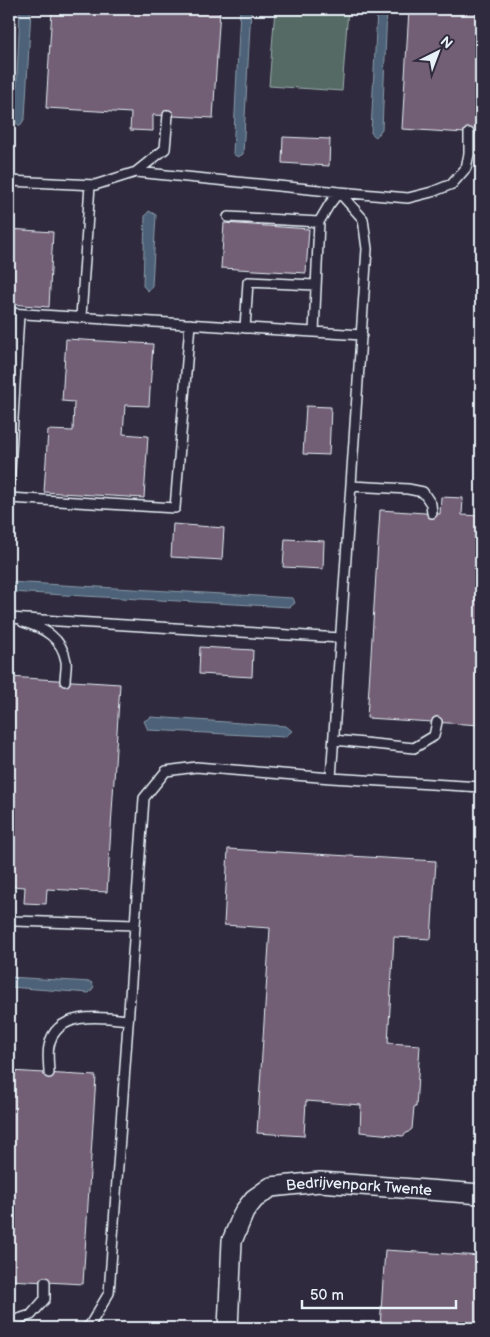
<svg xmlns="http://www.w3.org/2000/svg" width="490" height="1337" viewBox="0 0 490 1337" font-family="'Balsamiq Sans',sans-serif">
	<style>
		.green { fill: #546a65; stroke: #9eaeae }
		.water { fill: #4d6278; stroke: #8b9bab }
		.building { fill: #735e75; stroke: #e8f1f8 }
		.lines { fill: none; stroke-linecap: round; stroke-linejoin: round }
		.service-casing { stroke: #e8f1f8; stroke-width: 12 }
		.minor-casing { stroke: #e8f1f8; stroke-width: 22 }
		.service { stroke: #2f2a3d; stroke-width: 9 }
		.minor { stroke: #2f2a3d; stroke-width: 19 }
		.labels { text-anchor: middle; stroke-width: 5; stroke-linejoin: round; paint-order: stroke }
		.street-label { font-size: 15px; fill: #e8f1f8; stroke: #2f2a3d }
	</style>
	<rect width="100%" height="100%" fill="#2f2a3d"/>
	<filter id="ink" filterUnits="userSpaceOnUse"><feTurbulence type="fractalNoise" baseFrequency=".02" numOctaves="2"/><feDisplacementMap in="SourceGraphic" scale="10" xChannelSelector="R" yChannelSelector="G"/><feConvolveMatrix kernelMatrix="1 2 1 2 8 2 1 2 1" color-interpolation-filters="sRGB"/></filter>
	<g filter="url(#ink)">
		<path class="green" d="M 275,9 L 348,9 L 342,91 L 269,86 Z"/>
		<path class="water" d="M 20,9 L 31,9 L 25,118 L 20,126 L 15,122 Z
			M 240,9 L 251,9 L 243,154 L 238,157 L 233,154 Z
			M 377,9 L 387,9 L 382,129 L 376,137 L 371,133 Z
			M 149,211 L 156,215 L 152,286 L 148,291 L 143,286 L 145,216 Z
			M 9,582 L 293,598 L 295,603 L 290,607 L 9,592 Z
			M 151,717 L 286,726 L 292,731 L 285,737 L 148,730 L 144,721 Z
			M 9,977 L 91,982 L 94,987 L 89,993 L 9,987 Z"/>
		<path class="building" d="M 52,9 L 220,9 L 213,118 L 153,115 L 153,131 L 130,130 L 131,113 L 46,108 Z
			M 409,9 L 481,9 L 481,134 L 402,129 Z
			M 283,137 L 330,139 L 329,166 L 282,163 Z
			M 224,223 L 309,229 L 306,273 L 221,268 Z
			M 9,229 L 53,232 L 49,307 L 9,304 Z
			M 66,339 L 153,344 L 149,406 L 125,405 L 123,434 L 148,436 L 144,498 L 44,492 L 48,430 L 73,431 L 74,402 L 62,401 Z
			M 306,406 L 331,407 L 329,455 L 303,454 Z
			M 441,497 L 463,498 L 462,515 L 481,516 L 481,725 L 367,718 L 380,510 L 440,514 Z
			M 173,524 L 224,528 L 222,560 L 171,557 Z
			M 285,539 L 324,541 L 323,569 L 283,567 Z
			M 200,647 L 253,650 L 252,677 L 199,674 Z
			M 9,677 L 120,684 L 107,892 L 47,889 L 46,904 L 24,903 L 25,887 L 9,886 Z
			M 228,849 L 436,861 L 431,939 L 394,937 L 388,1043 L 420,1045 L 416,1107 L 414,1107 L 412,1129 L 403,1136 L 360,1132 L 361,1105 L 306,1101 L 304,1136 L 257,1133 L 270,928 L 224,925 Z
			M 9,1055 L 11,1055 L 10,1071 L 96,1076 L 83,1284 L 9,1280 Z
			M 385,1250 L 481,1256 L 481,1328 L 380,1327 Z"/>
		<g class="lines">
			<g class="service-casing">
				<path id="service" d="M 136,172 L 165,149 L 168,115
					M 9,181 L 95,185 L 136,172 L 339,192 L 363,219 L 367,249 L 331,778
					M 228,217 L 319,222
					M 9,313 L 362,335
					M 81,317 L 90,185
					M 245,328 L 248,282 L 315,285
					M 314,332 L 319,222 L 329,205 L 339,192 L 408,198 L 432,192 L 452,184 L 466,168 L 469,154 L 469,133
					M 351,486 L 408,489 L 423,492 L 431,504 L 432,513
					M 9,488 L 19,314
					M 9,498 L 175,508 L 190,324
					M 9,618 L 341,638
					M 23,622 C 44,628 62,638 66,661 C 67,667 65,675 65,681
					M 334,740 L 414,748 L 434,736 L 437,722
					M 9,919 L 15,921 L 135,925
					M 49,1073 C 49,1065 47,1054 49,1046 C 56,1010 102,1017 128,1020
					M 9,1322 L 31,1315 L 45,1299 L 45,1282
					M 86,1328 L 90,1325 L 109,1293 L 144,798 L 166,771 L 196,767 L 331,778 L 481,787"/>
			</g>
			<g class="minor-casing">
				<g id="minor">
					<path id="s1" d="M 228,1328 L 232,1241 L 244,1212 L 254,1199 L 271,1187 L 320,1182 L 481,1194"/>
				</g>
			</g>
			<use href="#service" class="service"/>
			<use href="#minor" class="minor"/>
		</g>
	</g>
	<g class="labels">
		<g class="street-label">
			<text dy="5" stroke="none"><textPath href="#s1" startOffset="244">Bedrijvenpark Twente</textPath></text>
		</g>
	</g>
	<rect width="490" height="1337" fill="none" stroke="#2f2a3d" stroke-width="30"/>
	<rect x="15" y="15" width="460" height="1307" fill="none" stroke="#e8f1f8" stroke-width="2" filter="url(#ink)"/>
	<g transform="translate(438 52) rotate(42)" stroke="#2f2a3d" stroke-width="4" paint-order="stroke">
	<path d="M0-4L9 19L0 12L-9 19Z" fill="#e8f1f8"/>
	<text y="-8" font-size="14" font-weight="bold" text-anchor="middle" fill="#e8f1f8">N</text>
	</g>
	<path d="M302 1300v8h154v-8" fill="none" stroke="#e8f1f8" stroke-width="2.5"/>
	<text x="310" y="1300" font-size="15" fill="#e8f1f8" stroke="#2f2a3d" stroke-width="4" paint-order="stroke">50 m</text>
</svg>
